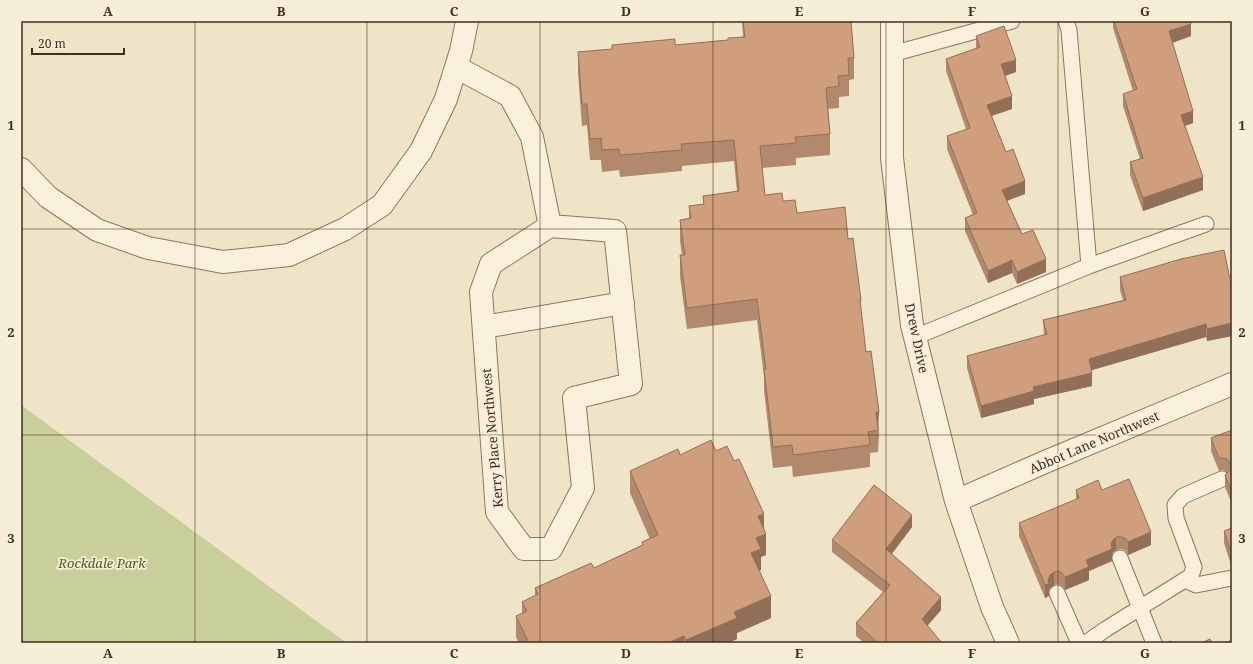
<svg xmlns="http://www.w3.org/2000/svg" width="1253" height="664" viewBox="0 0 1253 664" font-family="'Noto Serif',serif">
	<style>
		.green { fill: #c9cf9b }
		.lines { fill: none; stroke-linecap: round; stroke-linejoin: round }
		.service-casing { stroke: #8d765c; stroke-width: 17 }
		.minor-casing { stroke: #8d765c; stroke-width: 24 }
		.service { stroke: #faf1dc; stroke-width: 15 }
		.minor { stroke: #faf1dc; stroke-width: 22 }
		.wall { fill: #b2896c }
		.shaded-wall { fill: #916f58 }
		.building { fill: #cf9f7d; stroke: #916f58 }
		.grid { fill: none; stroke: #3d2e20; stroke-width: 1; stroke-opacity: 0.55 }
		.labels { text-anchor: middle; stroke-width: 3.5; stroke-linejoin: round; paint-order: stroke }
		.street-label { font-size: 13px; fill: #3d2e20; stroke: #f7eed8 }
		.park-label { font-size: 13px; font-style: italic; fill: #4d5a26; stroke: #f7eed8 }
		.neatline { fill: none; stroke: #3d2e20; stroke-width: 1.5 }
		.grid-label { font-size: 13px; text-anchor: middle; font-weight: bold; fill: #3d2e20 }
	</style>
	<rect width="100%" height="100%" fill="#f0e4c8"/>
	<path class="green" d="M 21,405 L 322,625 L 347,643 L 21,643 Z"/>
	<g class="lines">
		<g class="service-casing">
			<path id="service" d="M 892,54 L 1012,21
				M 1089,266 L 1206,224
				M 915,337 L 1089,266 L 1069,30 L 1066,21
				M 1120,558 L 1154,643
				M 1185,580 L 1196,585 L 1232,578
				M 1057,593 L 1079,643
				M 1086,643 L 1106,629 L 1191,576 L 1194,567 L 1176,518 L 1175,505 L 1183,496 L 1222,479"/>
		</g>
		<g class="minor-casing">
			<path id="minor" d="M 892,21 L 892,158 L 912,325 L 956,501 L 992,607 L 1008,643
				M 456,67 L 510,96 L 532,137 L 550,226 L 491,264 L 481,292 L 497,512 L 524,549 L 551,549 L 583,488 L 574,398 L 631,384 L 615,231 L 550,226
				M 21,169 L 48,197 L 97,230 L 148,248 L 223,262 L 289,255 L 345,229 L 382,205 L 421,151 L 446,99 L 461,51 L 467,21
				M 484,327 L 623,303
				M 956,501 L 1045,462 L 1232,384"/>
		</g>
		<use href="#service" class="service"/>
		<use href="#minor" class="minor"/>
	</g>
	<path class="wall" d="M 742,21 L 851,21 L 854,58 L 854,79 L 849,80 L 849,96 L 839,97 L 839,108 L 828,109 L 830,134 L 830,155 L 796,158 L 796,165 L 762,168 L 765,195 L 783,201 L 797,213 L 848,239 L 861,300 L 861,313 L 866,352 L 871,351 L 879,433 L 878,452 L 870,453 L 870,467 L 793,477 L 792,466 L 773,468 L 764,391 L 764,377 L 757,320 L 687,329 L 680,277 L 680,255 L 682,255 L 680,241 L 680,220 L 689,219 L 689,206 L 703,204 L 703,196 L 737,192 L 734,161 L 682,166 L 682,171 L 620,177 L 619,170 L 602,172 L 601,160 L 590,160 L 587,125 L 582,126 L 578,74 L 578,52 L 612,49 L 675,45 L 728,40 L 743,37 Z
		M 1113,21 L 1190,21 L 1191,36 L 1172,43 L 1193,123 L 1185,126 L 1203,190 L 1143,211 L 1130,175 L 1130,162 L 1140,159 L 1123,106 L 1123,94 L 1133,91 L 1113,28 Z
		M 976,36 L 1016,72 L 1005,76 L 1012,109 L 992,116 L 1006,152 L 1025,194 L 1007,201 L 1022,234 L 1046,272 L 1017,284 L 1012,273 L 988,283 L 965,231 L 965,218 L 973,215 L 947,149 L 947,136 L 966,129 L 946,71 L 946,59 L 976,49 Z
		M 1120,277 L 1232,289 L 1232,336 L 1207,341 L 1206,337 L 1091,370 L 1092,386 L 1034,399 L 1034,404 L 981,418 L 967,368 L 967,356 L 1044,335 L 1043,320 L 1123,300 L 1120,290 Z
		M 1232,430 L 1232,504 L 1225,487 L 1225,475 L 1228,473 L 1227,472 L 1223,470 L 1219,471 L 1211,451 L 1211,438 Z
		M 716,451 L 764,529 L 766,555 L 761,557 L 761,570 L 759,571 L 771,618 L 737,633 L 737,639 L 728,643 L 519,643 L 516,637 L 516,616 L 522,613 L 522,602 L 535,596 L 535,588 L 594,568 L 642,545 L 642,542 L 650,539 L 630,493 L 630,471 L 680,455 Z
		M 1076,490 L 1102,490 L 1151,545 L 1128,555 L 1126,551 L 1122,549 L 1116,550 L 1113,552 L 1112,555 L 1112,561 L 1089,571 L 1089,580 L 1065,590 L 1062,586 L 1058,584 L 1054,585 L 1050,588 L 1049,590 L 1049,596 L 1045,598 L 1019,536 L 1019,523 L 1076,500 Z
		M 1231,514 L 1232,514 L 1232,568 L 1224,543 L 1224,531 L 1232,528 Z
		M 912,527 L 892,554 L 941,610 L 927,626 L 942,643 L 864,643 L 856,636 L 856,623 L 883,592 L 832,552 L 832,540 Z"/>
	<path class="shaded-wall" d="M 1191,24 L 1191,36 L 1169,44 L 1169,31 Z
		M 1016,60 L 1016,72 L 1001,77 L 1001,64 Z
		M 1012,96 L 1012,109 L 987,117 L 987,105 Z
		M 1193,111 L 1193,123 L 1181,127 L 1181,115 Z
		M 1203,177 L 1203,190 L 1143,211 L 1143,198 Z
		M 1025,181 L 1025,194 L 1002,202 L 1002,190 Z
		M 1046,259 L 1046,272 L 1017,284 L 1017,272 Z
		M 1012,260 L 1012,273 L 988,283 L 988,271 Z
		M 1232,323 L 1232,336 L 1207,341 L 1207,329 Z
		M 1206,324 L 1206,337 L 1089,371 L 1089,359 Z
		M 1092,373 L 1092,386 L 1034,399 L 1034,404 L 981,418 L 981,406 L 1033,387 Z
		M 876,412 L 879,412 L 878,433 L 878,430 Z
		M 764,514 L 764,535 L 766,534 L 766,555 L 761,557 L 761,570 L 751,575 L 751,553 L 756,538 L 758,516 Z
		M 912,515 L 912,527 L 886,561 L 886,549 Z
		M 1151,532 L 1151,545 L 1128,555 L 1128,542 Z
		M 1116,537 L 1116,550 L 1113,552 L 1112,555 L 1112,561 L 1089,571 L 1089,580 L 1065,590 L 1065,577 L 1086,560 Z
		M 1054,572 L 1054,585 L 1050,588 L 1049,590 L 1049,596 L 1045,598 L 1045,585 L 1050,575 Z
		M 771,596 L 771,618 L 737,633 L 737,639 L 728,643 L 686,643 L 686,640 L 734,612 Z
		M 941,597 L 941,610 L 922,632 L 922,619 Z
		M 684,636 L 684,643 L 668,643 Z"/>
	<path class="building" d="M 743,21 L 851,21 L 854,58 L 848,58 L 849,75 L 838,76 L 839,86 L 826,88 L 830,134 L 795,137 L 796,143 L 760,146 L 765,195 L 782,193 L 783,201 L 795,200 L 797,213 L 845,207 L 848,239 L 853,238 L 861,300 L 860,300 L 866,352 L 871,351 L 879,412 L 876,412 L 878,430 L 868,432 L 870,445 L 793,455 L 792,445 L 773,447 L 764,369 L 766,369 L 757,299 L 687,308 L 680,255 L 685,255 L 680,220 L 691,218 L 689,206 L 704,204 L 703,196 L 739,191 L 734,140 L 681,144 L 682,150 L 620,155 L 619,149 L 602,150 L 601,138 L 590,139 L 587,104 L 582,104 L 578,52 L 612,49 L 612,45 L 675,39 L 675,45 L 728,40 L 728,38 L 745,37 Z
		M 1114,21 L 1190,21 L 1191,24 L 1169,31 L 1193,111 L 1181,115 L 1203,177 L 1143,198 L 1130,162 L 1143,158 L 1123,94 L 1137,89 Z
		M 1004,26 L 1016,60 L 1001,64 L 1012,96 L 987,105 L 1006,152 L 1013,149 L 1025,181 L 1002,190 L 1022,234 L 1033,230 L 1046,259 L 1017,272 L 1012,260 L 988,271 L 965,218 L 977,213 L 947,136 L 970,128 L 946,59 L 980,47 L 976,36 Z
		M 1224,250 L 1232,289 L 1232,323 L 1207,329 L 1206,324 L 1089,359 L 1092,373 L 1033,387 L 1034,391 L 981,406 L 967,356 L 1047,334 L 1043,320 L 1126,300 L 1120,277 L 1181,259 Z
		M 1232,430 L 1232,492 L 1225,475 L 1229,471 L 1231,467 L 1230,463 L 1227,459 L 1223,458 L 1219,458 L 1211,438 Z
		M 711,440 L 716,451 L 727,446 L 734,461 L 739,459 L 764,514 L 758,516 L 766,534 L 756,538 L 761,549 L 751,553 L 771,596 L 734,612 L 737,618 L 686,640 L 684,636 L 668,643 L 529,643 L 516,616 L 527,611 L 522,602 L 538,594 L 535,588 L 591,563 L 594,568 L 643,545 L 642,542 L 658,535 L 630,471 L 678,449 L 680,455 Z
		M 1129,479 L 1151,532 L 1128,542 L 1126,539 L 1122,537 L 1116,537 L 1113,540 L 1111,544 L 1112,549 L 1086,560 L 1089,567 L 1065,577 L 1062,573 L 1058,571 L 1054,572 L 1050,575 L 1048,580 L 1049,584 L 1045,585 L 1019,523 L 1079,498 L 1076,490 L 1098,480 L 1102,490 Z
		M 874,485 L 912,515 L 886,549 L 941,597 L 922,619 L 942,643 L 878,643 L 856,623 L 890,585 L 832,540 Z
		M 1232,528 L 1232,555 L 1224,531 Z
		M 1210,639 L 1212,643 L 1201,643 Z
		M 1232,640 L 1232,643 L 1225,643 Z
		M 1171,641 L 1172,643 L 1166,643 Z"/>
	<path class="grid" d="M 195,21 L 195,643M 367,21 L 367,643M 540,21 L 540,643M 713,21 L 713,643M 886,21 L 886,643M 1058,21 L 1058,643M 21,229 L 1232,229M 21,435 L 1232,435"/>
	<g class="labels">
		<g class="street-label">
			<text transform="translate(917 338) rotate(78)" y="5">Drew Drive</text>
			<text transform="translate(492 438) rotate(-95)" y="5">Kerry Place Northwest</text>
			<text transform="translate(1094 442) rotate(-23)" y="5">Abbot Lane Northwest</text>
		</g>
		<g class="park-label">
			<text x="102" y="568">Rockdale Park</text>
		</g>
	</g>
	<rect width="1253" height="664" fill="none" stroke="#f7eed8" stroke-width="44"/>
	<path d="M32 48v6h92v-6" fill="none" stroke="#3d2e20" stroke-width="2"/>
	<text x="38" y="48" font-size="12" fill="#3d2e20" stroke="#f7eed8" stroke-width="3" paint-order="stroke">20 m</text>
	<rect x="22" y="22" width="1209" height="620" class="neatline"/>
	<g class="grid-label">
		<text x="108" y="16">A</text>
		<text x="281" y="16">B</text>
		<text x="454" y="16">C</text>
		<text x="626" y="16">D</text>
		<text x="799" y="16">E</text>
		<text x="972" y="16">F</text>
		<text x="1145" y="16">G</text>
		<text x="11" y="130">1</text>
		<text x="1242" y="130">1</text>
		<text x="11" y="337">2</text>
		<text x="1242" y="337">2</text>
		<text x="11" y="543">3</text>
		<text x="1242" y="543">3</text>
		<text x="108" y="658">A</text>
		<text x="281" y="658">B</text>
		<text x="454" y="658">C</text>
		<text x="626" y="658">D</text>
		<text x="799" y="658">E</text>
		<text x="972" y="658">F</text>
		<text x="1145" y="658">G</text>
	</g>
</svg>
